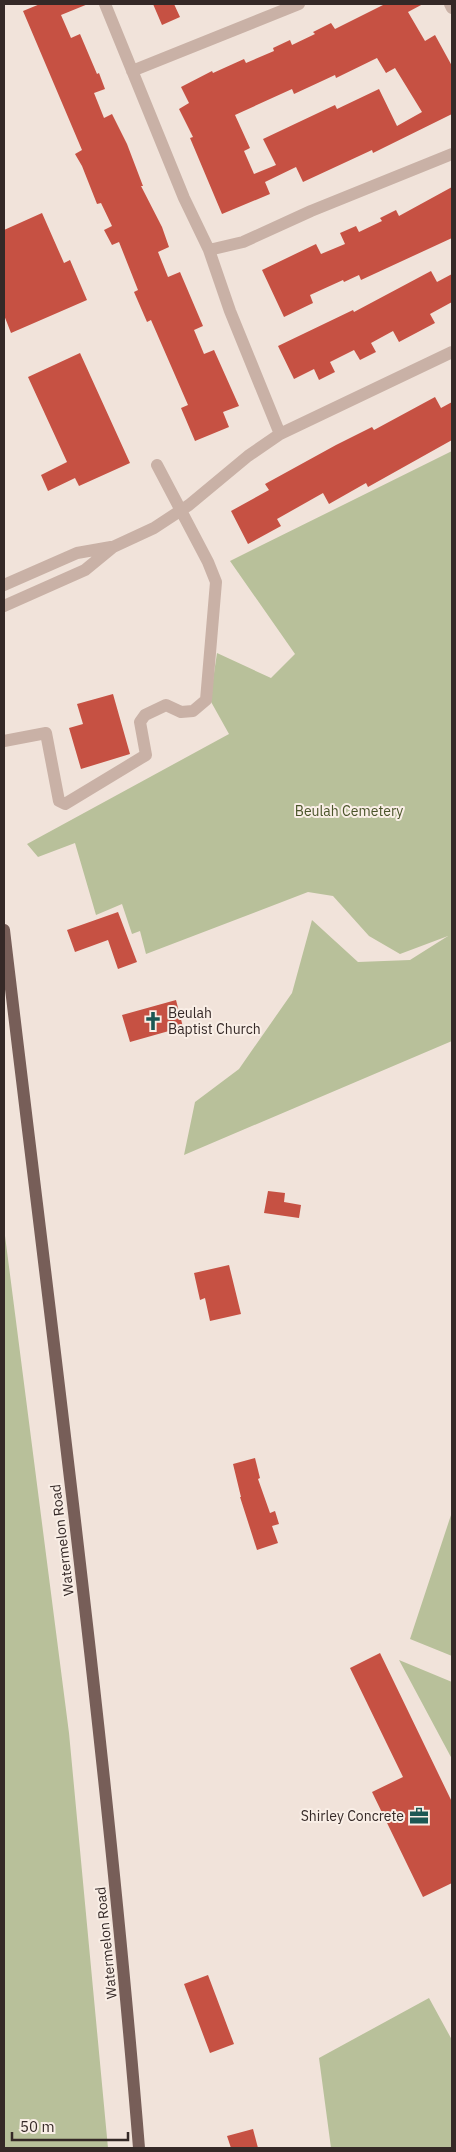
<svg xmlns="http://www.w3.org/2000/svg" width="456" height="2152" viewBox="0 0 456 2152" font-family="'IBM Plex Sans',sans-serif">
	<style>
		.green { fill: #b8c09a }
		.building { fill: #c65143; fill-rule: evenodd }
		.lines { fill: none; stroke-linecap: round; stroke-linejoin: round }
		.minor { stroke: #c9b1a6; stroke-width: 12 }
		.major { stroke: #775e58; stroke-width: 12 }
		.labels { text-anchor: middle; stroke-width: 4; stroke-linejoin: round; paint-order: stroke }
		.park-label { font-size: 14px; fill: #4a542a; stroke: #f9eee6 }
		.poi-label { font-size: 14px; fill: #352927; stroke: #f9eee6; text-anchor: start }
		.street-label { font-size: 14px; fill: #352927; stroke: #f9eee6 }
	</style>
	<rect width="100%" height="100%" fill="#f1e3da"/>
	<path class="green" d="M 452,451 L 452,1041 L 184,1155 L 195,1102 L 239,1069 L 292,993 L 312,920 L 358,962 L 410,960 L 448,936 L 400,954 L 369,936 L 333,896 L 308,892 L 146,954 L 140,931 L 132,934 L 122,904 L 96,915 L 75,843 L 38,857 L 27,844 L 229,734 L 210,700 L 217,653 L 271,678 L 295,654 L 230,561 Z
		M 4,1228 L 69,1733 L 108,2148 L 4,2148 Z
		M 452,1512 L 452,1656 L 410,1639 Z
		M 399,1660 L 452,1682 L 452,1759 Z
		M 429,1998 L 452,2040 L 452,2148 L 331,2148 L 319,2058 Z"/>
	<path class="building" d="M 40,4 L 88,4 L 61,15 L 71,38 L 80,34 L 97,74 L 99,73 L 105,89 L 94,93 L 104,118 L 112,114 L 127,144 L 143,186 L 141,186 L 162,227 L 169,247 L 158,252 L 168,277 L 180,272 L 203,326 L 194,330 L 204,354 L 214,350 L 239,406 L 223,412 L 229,427 L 195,441 L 181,408 L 188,405 L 151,320 L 147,322 L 134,292 L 138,290 L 119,242 L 112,245 L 104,230 L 112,226 L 101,203 L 97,204 L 82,166 L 75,154 L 82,150 L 23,11 Z
		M 153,4 L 174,4 L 180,17 L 162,25 Z
		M 385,4 L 423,4 L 408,12 L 425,41 L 435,35 L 452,66 L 452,114 L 373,153 L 372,150 L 303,182 L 296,167 L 265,182 L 270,194 L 222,214 L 190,138 L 193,137 L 179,109 L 189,103 L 181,87 L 212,71 L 213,73 L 244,59 L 246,63 L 274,51 L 273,48 L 290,40 L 292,45 L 315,34 L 313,32 L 331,23 L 335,29 ZM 377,58 L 386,73 L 395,68 L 422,112 L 397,126 L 379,89 L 337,109 L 335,105 L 263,139 L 276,165 L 254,174 L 244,151 L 250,148 L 235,115 L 292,89 L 294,94 L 335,75 L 336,78 Z
		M 452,187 L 452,238 L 361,280 L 359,275 L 344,282 L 343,280 L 310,295 L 313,303 L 284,317 L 262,270 L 316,244 L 321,254 L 345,244 L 340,233 L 356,226 L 359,232 L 382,221 L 380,218 L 396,210 L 399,216 Z
		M 42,213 L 64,263 L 70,260 L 87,300 L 11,333 L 4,315 L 4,230 Z
		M 431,271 L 437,282 L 452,274 L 452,302 L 430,314 L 435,323 L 399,342 L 393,331 L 371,343 L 376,352 L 360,360 L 354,350 L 330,362 L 335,372 L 319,380 L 314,369 L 294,379 L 278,346 L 353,310 L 354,312 Z
		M 80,353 L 130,463 L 79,486 L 75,478 L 48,491 L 41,475 L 67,462 L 28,377 Z
		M 435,397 L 441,408 L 452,402 L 452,440 L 368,487 L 366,483 L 329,504 L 323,493 L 277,519 L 281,526 L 248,544 L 231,511 L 269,490 L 265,484 L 336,445 L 372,427 L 374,430 Z
		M 113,694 L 130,754 L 81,769 L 69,728 L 83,724 L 77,704 Z
		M 118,912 L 137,962 L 118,969 L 108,940 L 75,952 L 67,930 Z
		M 176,1000 L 183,1027 L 130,1042 L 122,1015 Z
		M 268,1191 L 285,1193 L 284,1202 L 301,1205 L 299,1218 L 264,1213 Z
		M 229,1265 L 241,1314 L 210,1321 L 205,1298 L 200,1300 L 194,1273 Z
		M 255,1458 L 260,1478 L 258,1479 L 270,1513 L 275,1511 L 279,1524 L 272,1526 L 278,1543 L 257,1550 L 240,1497 L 241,1497 L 233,1464 Z
		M 380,1653 L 452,1802 L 452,1883 L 423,1897 L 372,1792 L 403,1777 L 350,1668 Z
		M 208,1975 L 234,2044 L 210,2053 L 184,1984 Z
		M 253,2129 L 258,2148 L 231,2148 L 227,2136 Z"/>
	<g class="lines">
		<path class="minor" d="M 105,4 L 184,198 L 209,250 L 230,311 L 280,434
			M 450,4 L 452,8
			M 132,71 L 299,4
			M 209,250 L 243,242 L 311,211 L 452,154
			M 4,585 L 77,553 L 111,547
			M 4,606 L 85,570 L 113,547 L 154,528 L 189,505 L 248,456 L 280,434 L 452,352
			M 4,741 L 46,733 L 59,801 L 65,804 L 146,755 L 140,722 L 145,715 L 166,705 L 181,712 L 193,711 L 206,700 L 216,582 L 208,562 L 157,465"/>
		<path class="major" d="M 4,930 C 52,1336 106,1741 139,2148"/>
	</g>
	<defs>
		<g id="church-bare" transform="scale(1.5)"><path d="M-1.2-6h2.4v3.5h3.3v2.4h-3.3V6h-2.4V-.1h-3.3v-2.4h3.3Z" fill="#1c5753" stroke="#f9eee6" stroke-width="2.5" paint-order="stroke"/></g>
		<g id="office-bare" transform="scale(1.5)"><path d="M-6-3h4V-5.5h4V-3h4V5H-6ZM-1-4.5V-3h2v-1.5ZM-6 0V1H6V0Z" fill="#1c5753" stroke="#f9eee6" stroke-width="2.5" paint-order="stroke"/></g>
	</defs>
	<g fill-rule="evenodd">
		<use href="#church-bare" x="153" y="1021"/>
		<use href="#office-bare" x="419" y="1816"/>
	</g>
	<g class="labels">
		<g class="park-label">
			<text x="349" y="816">Beulah Cemetery</text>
		</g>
		<g class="poi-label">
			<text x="168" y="1018">Beulah<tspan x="168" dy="16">Baptist Church</tspan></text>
			<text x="404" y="1821" text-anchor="end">Shirley Concrete</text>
		</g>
		<g class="street-label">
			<text transform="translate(62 1540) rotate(-97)" y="5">Watermelon Road</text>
			<text transform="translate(106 1943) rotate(-96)" y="5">Watermelon Road</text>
		</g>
	</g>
	<rect width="456" height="2152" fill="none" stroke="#352927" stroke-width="10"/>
	<path d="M12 2132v8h116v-8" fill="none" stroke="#352927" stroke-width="2.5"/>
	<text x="20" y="2132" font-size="15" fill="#352927" stroke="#f9eee6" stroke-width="4" paint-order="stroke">50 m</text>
</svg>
